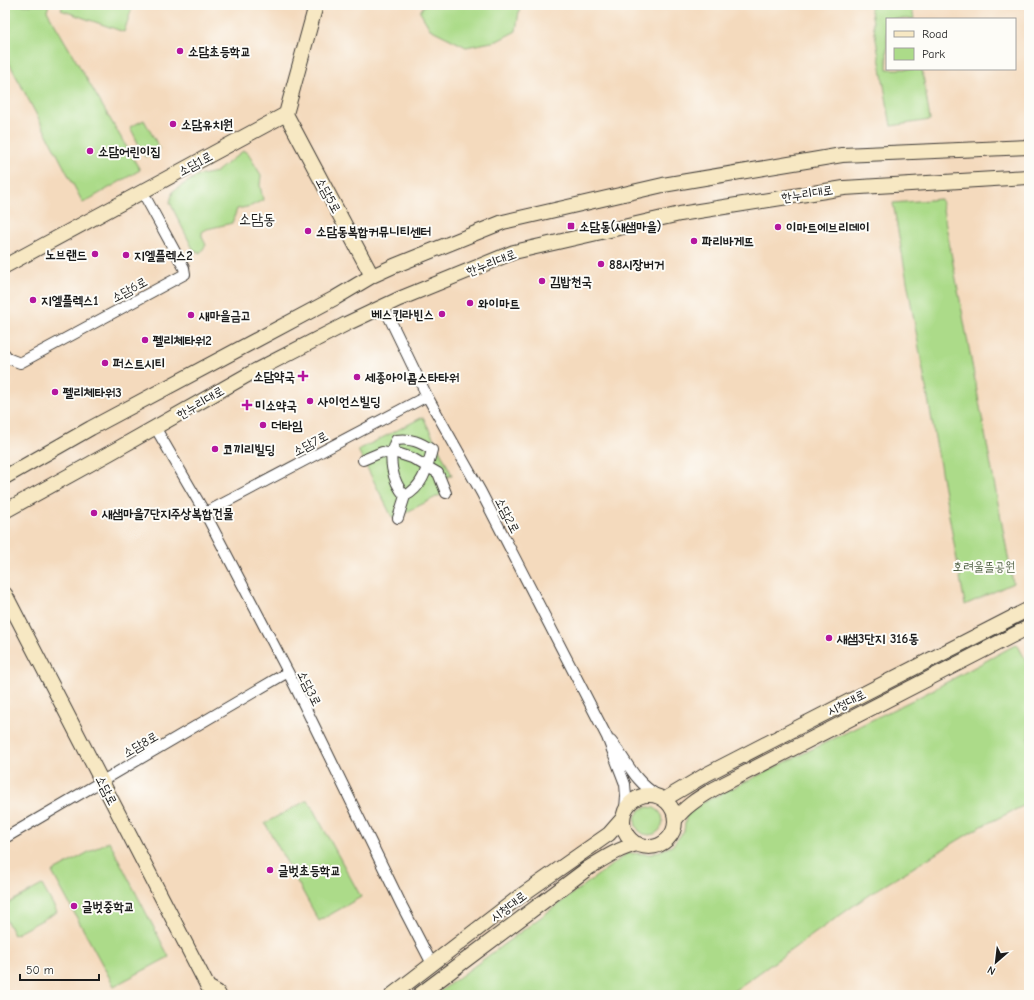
<svg xmlns="http://www.w3.org/2000/svg" width="1034" height="1000" viewBox="0 0 1034 1000" font-family="'Comic Neue','Poor Story',sans-serif">
	<style>
		.green { fill: #acdb89; stroke: #647c52 }
		.lines { fill: none; stroke-linecap: round; stroke-linejoin: round }
		.street-casing { stroke: #3c3834; stroke-width: 12 }
		.secondary-casing { stroke: #3c3834; stroke-width: 16 }
		.street { stroke: #fff; stroke-width: 10 }
		.secondary { stroke: #f7e8c3; stroke-width: 14 }
		.poi-dot { fill: #b5179e; stroke: #fdfcf7; stroke-width: 1.5 }
		.labels { text-anchor: middle; stroke-width: 4; stroke-linejoin: round; paint-order: stroke }
		.poi-label { font-size: 13px; font-weight: bold; fill: #1c1c1c; stroke: #fdfcf7; text-anchor: start }
		.street-label { font-size: 13px; fill: #1c1c1c; stroke: #fdfcf7 }
		.park-label { font-size: 13px; fill: #4e5f42; stroke: #fdfcf7 }
		.quarter-label { font-size: 15px; fill: #1c1c1c; stroke: #fdfcf7 }
	</style>
	<rect width="100%" height="100%" fill="#fdfcf7"/>
	<filter id="ink" filterUnits="userSpaceOnUse"><feTurbulence type="fractalNoise" baseFrequency=".025" numOctaves="2"/><feDisplacementMap in="SourceGraphic" scale="8" xChannelSelector="R" yChannelSelector="G"/><feConvolveMatrix kernelMatrix="1 2 1 2 8 2 1 2 1" color-interpolation-filters="sRGB"/></filter>
	<filter id="wash" filterUnits="userSpaceOnUse"><feTurbulence type="fractalNoise" baseFrequency=".012" numOctaves="4" result="noise"/><feDisplacementMap in="SourceGraphic" scale="16" xChannelSelector="R" yChannelSelector="G"/><feGaussianBlur stdDeviation="0.9" result="paint"/><feColorMatrix in="noise" values="0 0 0 0 0 0 0 0 0 0 0 0 0 0 0 0 0 1.4 0 .05"/><feComposite in="paint" operator="in"/></filter>
	<g filter="url(#wash)">
		<rect width="100%" height="100%" fill="#f4dabd"/>
		<path class="green" d="M 5,5 L 49,5 L 47,11 L 140,170 L 83,203 L 5,55 Z
			M 63,5 L 133,5 L 124,32 L 61,10 Z
			M 424,5 L 520,5 L 516,31 L 497,41 L 466,47 L 430,29 L 420,12 Z
			M 870,5 L 911,5 L 914,19 L 887,19 L 887,69 L 922,69 L 930,120 L 891,126 Z
			M 144,120 L 160,149 L 145,157 L 130,127 Z
			M 243,151 L 247,152 L 261,175 L 260,185 L 263,200 L 251,206 L 237,209 L 232,223 L 207,229 L 202,232 L 202,237 L 206,245 L 200,253 L 194,251 L 174,211 L 170,202 L 173,191 L 197,176 L 216,172 Z
			M 941,199 L 1013,583 L 965,605 L 893,203 Z
			M 423,417 L 452,475 L 436,482 L 442,494 L 393,519 L 358,450 Z
			M 1017,644 L 1029,666 L 1029,803 L 978,828 L 870,894 L 728,995 L 435,995 L 628,853 L 652,854 L 672,846 L 684,831 L 686,816 L 702,803 L 925,694 Z
			M 308,800 L 361,897 L 319,921 L 265,823 Z
			M635 821a14 14 0 1 1 28 0a14 14 0 1 1-28 0Z
			M 109,841 L 169,957 L 114,986 L 52,872 Z
			M 42,885 L 57,912 L 14,935 L 5,918 L 5,905 Z"/>
	</g>
	<g filter="url(#ink)">
		<g class="lines">
			<g class="street-casing">
				<path id="street" d="M 384,307 L 427,396 L 481,492 L 607,737 L 625,784 L 626,796 L 625,809
					M 5,354 L 7,358 L 20,363 L 185,274 L 184,268 L 142,191
					M 155,427 L 205,513 L 288,672 L 402,906 L 432,964
					M 363,460 L 382,452 L 391,454 L 397,453 L 412,458 L 438,473 L 446,493
					M 205,513 L 427,396
					M 398,518 L 405,496 C 423,487 427,468 432,450 C 420,442 411,438 396,440 C 387,457 392,481 405,496
					M 611,741 C 628,762 633,780 657,795
					M 5,838 L 288,672"/>
			</g>
			<g class="secondary-casing">
				<path id="secondary" d="M 286,114 L 372,276
					M 5,266 L 286,114 L 316,5
					M 5,477 L 91,428 L 335,298 L 372,276 L 394,266 L 503,222 L 663,185 L 842,155 L 1029,147
					M 5,511 L 110,453 L 251,373 L 346,324 L 399,299 L 514,252 L 680,214 L 844,188 L 1029,177
					M 5,594 L 208,987 L 217,992 L 219,995
					M623 821a26 26 0 1 1 52 0a26 26 0 1 1-52 0Z
					M 665,799 L 707,774 L 1029,609
					M 675,820 C 685,806 699,798 714,789 L 1029,627
					M 392,995 L 519,897 L 609,834 L 623,818
					M 419,995 L 587,869 C 603,859 619,848 638,844"/>
			</g>
			<use href="#street" class="street"/>
			<use href="#secondary" class="secondary"/>
		</g>
	</g>
	<g class="poi-dot">
		<circle cx="180" cy="51" r="4"/>
		<circle cx="173" cy="124" r="4"/>
		<circle cx="90" cy="151" r="4"/>
		<rect x="567" y="222" width="8" height="8" rx="2"/>
		<circle cx="778" cy="227" r="4"/>
		<circle cx="308" cy="231" r="4"/>
		<circle cx="694" cy="241" r="4"/>
		<circle cx="95" cy="254" r="4"/>
		<circle cx="126" cy="255" r="4"/>
		<circle cx="601" cy="264" r="4"/>
		<circle cx="542" cy="281" r="4"/>
		<circle cx="33" cy="300" r="4"/>
		<circle cx="470" cy="303" r="4"/>
		<circle cx="442" cy="314" r="4"/>
		<circle cx="191" cy="315" r="4"/>
		<circle cx="145" cy="340" r="4"/>
		<circle cx="105" cy="363" r="4"/>
		<path d="M301 370h4v4h4v4h-4v4h-4v-4h-4v-4h4z"/>
		<circle cx="357" cy="377" r="4"/>
		<circle cx="55" cy="392" r="4"/>
		<circle cx="310" cy="401" r="4"/>
		<path d="M245 399h4v4h4v4h-4v4h-4v-4h-4v-4h4z"/>
		<circle cx="263" cy="425" r="4"/>
		<circle cx="215" cy="449" r="4"/>
		<circle cx="94" cy="513" r="4"/>
		<circle cx="829" cy="638" r="4"/>
		<circle cx="270" cy="870" r="4"/>
		<circle cx="74" cy="906" r="4"/>
	</g>
	<g class="labels">
		<g class="poi-label">
			<text x="188" y="56">소담초등학교</text>
			<text x="181" y="129">소담유치원</text>
			<text x="98" y="156">소담어린이집</text>
			<text x="579" y="231">소담동(새샘마을)</text>
			<text x="786" y="232">이마트에브리데이</text>
			<text x="316" y="236">소담동복합커뮤니티센터</text>
			<text x="702" y="246">파리바게뜨</text>
			<text x="87" y="259" text-anchor="end">노브랜드</text>
			<text x="134" y="260">지엘플렉스2</text>
			<text x="609" y="269">88시장버거</text>
			<text x="550" y="286">김밥천국</text>
			<text x="41" y="305">지엘플렉스1</text>
			<text x="478" y="308">와이마트</text>
			<text x="434" y="319" text-anchor="end">베스킨라빈스</text>
			<text x="199" y="320">새마을금고</text>
			<text x="153" y="345">펠리체타워2</text>
			<text x="113" y="368">퍼스트시티</text>
			<text x="295" y="381" text-anchor="end">소담약국</text>
			<text x="365" y="382">세종아이콤스타타워</text>
			<text x="63" y="397">펠리체타워3</text>
			<text x="318" y="406">사이언스빌딩</text>
			<text x="255" y="410">미소약국</text>
			<text x="271" y="430">더타임</text>
			<text x="223" y="454">코끼리빌딩</text>
			<text x="102" y="518">새샘마을7단지주상복합건물</text>
			<text x="837" y="643">새샘3단지 316동</text>
			<text x="278" y="875">글벗초등학교</text>
			<text x="82" y="911">글벗중학교</text>
		</g>
		<g class="street-label">
			<text transform="translate(195 163) rotate(-28)" y="5">소담1로</text>
			<text transform="translate(807 193) rotate(-9)" y="5">한누리대로</text>
			<text transform="translate(329 195) rotate(62)" y="5">소담5로</text>
			<text transform="translate(491 262) rotate(-21)" y="5">한누리대로</text>
			<text transform="translate(129 289) rotate(-28)" y="5">소담6로</text>
			<text transform="translate(200 402) rotate(-30)" y="5">한누리대로</text>
			<text transform="translate(310 443) rotate(-28)" y="5">소담7로</text>
			<text transform="translate(508 515) rotate(63)" y="5">소담2로</text>
			<text transform="translate(310 688) rotate(64)" y="5">소담3로</text>
			<text transform="translate(846 702) rotate(-27)" y="5">시청대로</text>
			<text transform="translate(140 744) rotate(-30)" y="5">소담8로</text>
			<text transform="translate(107 790) rotate(63)" y="5">소담로</text>
			<text transform="translate(508 906) rotate(-37)" y="5">시청대로</text>
		</g>
		<g class="park-label">
			<text x="984" y="571">호려울뜰공원</text>
		</g>
		<g class="quarter-label">
			<text x="257" y="224">소담동</text>
		</g>
	</g>
	<rect width="1034" height="1000" fill="none" stroke="#fdfcf7" stroke-width="20"/>
	<rect x="886" y="18" width="130" height="52" fill="#fdfcf7" stroke="#a3a29f"/>
	<rect x="894" y="31" width="20" height="6" fill="#f7e8c3" stroke="#a3a29f"/>
	<text x="922" y="38" font-size="12" fill="#1c1c1c">Road</text>
	<rect x="894" y="48" width="20" height="12" fill="#acdb89" stroke="#a3a29f"/>
	<text x="922" y="58" font-size="12" fill="#1c1c1c">Park</text>
	<g transform="translate(996 962) rotate(208)" stroke="#fdfcf7" stroke-width="3" paint-order="stroke">
	<path d="M0-3L7 15L0 10L-7 15Z" fill="#1c1c1c"/>
	<text y="-6" font-size="11" font-weight="bold" text-anchor="middle" fill="#1c1c1c">N</text>
	</g>
	<path d="M20 974v6h79v-6" fill="none" stroke="#1c1c1c" stroke-width="2"/>
	<text x="26" y="974" font-size="12" fill="#1c1c1c" stroke="#fdfcf7" stroke-width="3" paint-order="stroke">50 m</text>
</svg>
